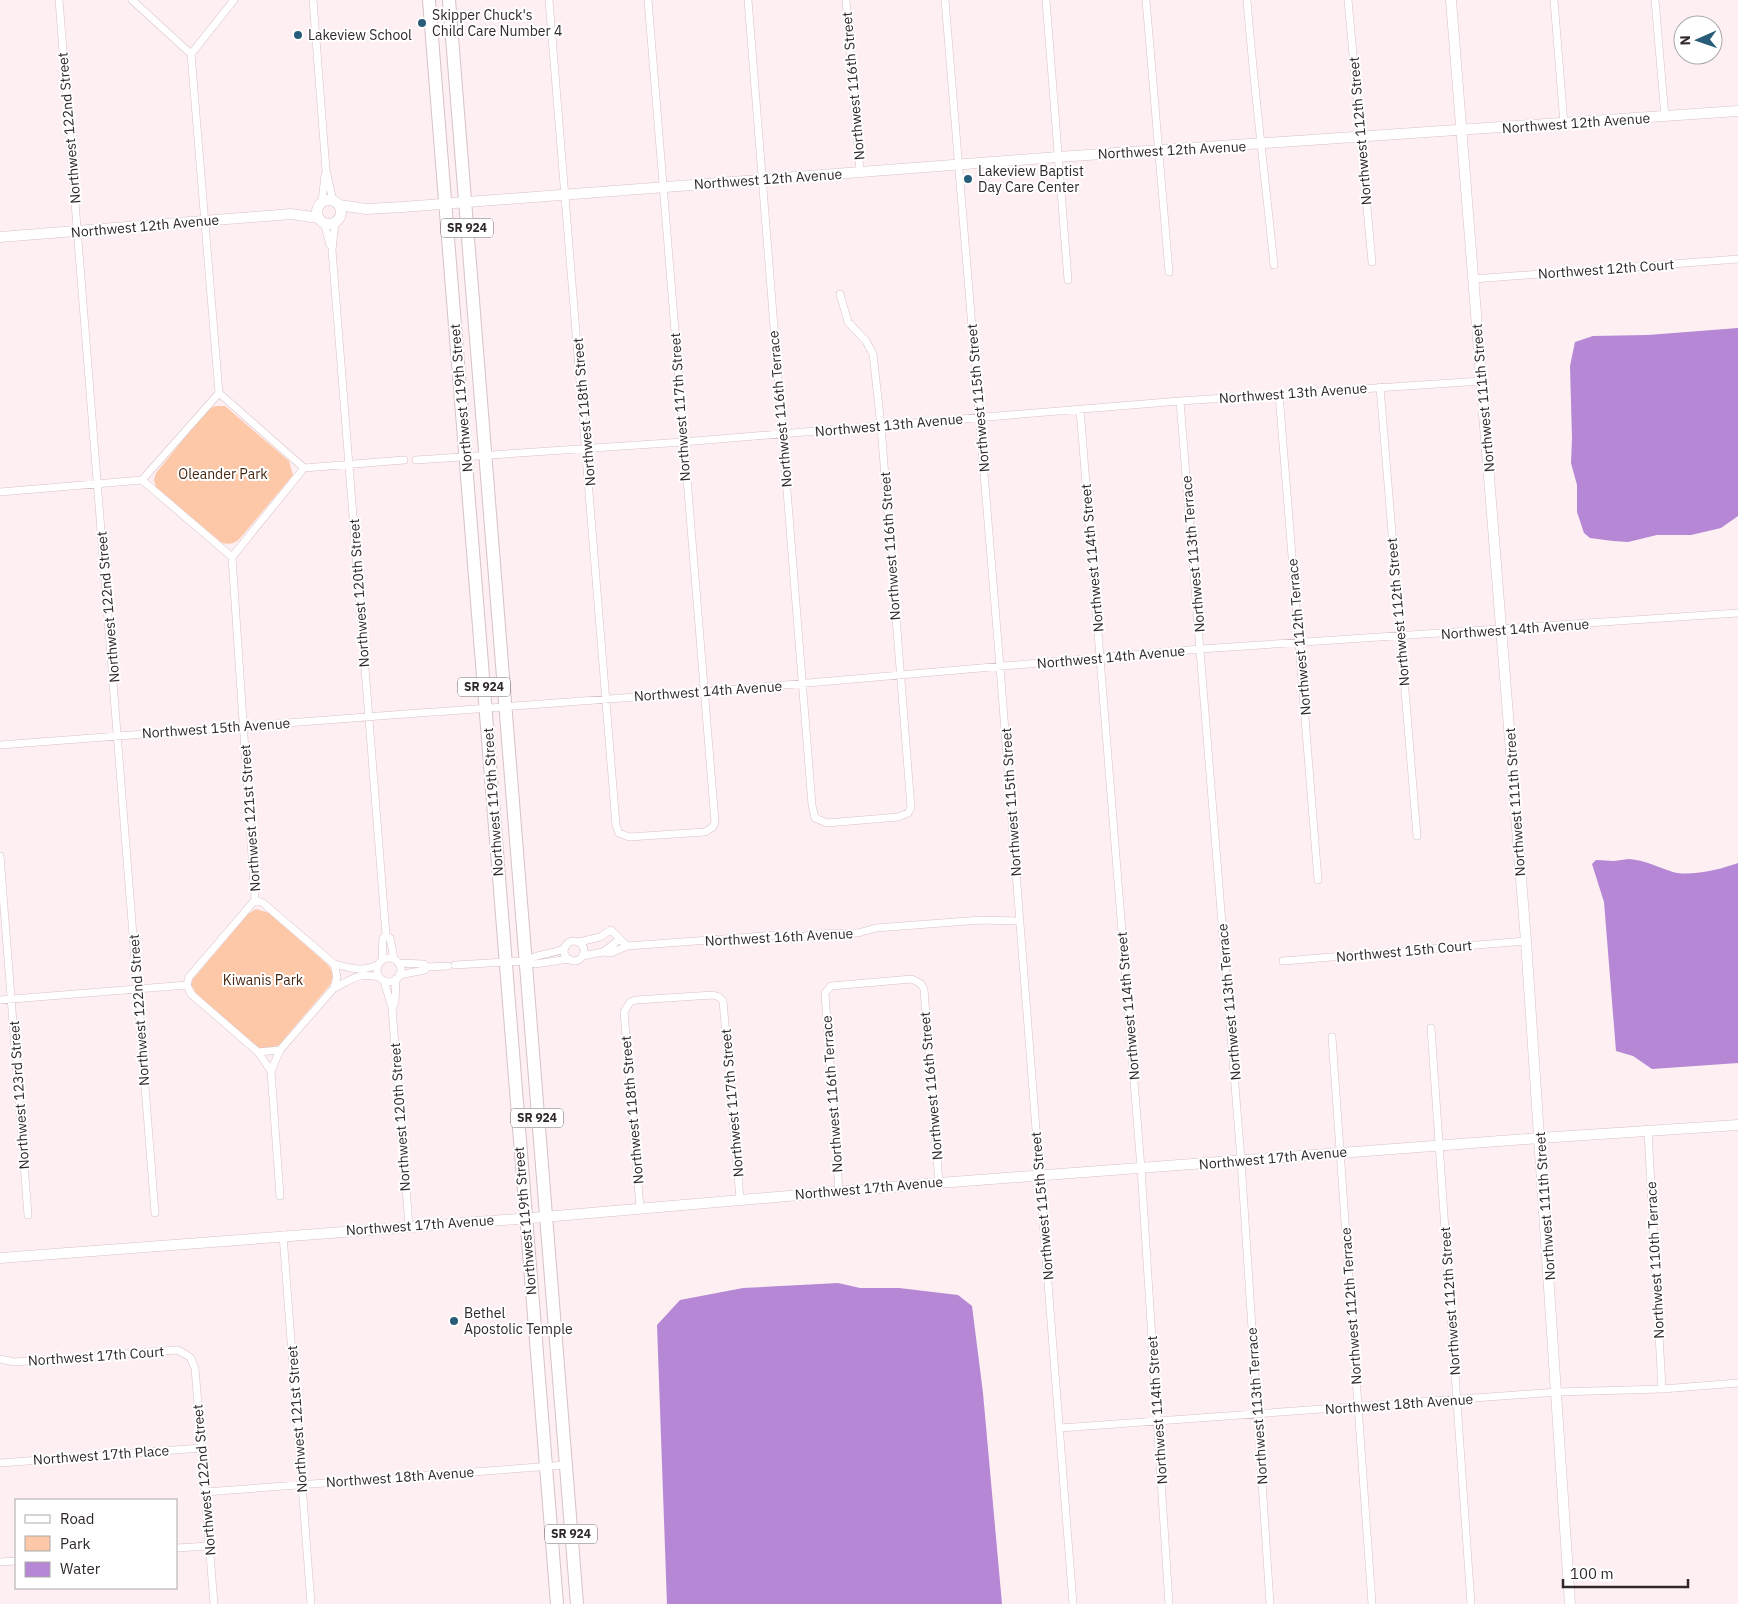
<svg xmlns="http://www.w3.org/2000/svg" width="1738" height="1604" viewBox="0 0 1738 1604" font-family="'IBM Plex Sans',sans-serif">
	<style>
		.green { fill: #fdc8a8 }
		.water { fill: #b587d5 }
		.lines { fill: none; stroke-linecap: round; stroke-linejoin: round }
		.street-casing { stroke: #d8c2c7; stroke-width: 8 }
		.secondary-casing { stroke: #d8c2c7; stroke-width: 11 }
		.highway-casing { stroke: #d8c2c7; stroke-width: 14 }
		.street { stroke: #fff; stroke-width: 7 }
		.secondary { stroke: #fff; stroke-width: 10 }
		.highway { stroke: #fff; stroke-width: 12 }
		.poi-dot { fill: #285d79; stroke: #fff; stroke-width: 2 }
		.labels { text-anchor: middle; stroke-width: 4; stroke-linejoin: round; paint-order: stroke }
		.shield { fill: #fff; stroke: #6e686a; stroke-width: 1 }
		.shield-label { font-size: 12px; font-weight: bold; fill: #30282a }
		.poi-label { font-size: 14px; fill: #30282a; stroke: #fff; text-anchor: start }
		.street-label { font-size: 14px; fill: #30282a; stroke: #fff }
		.park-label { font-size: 14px; fill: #482711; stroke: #fff }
	</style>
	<rect width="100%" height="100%" fill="#fdeff2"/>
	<path class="green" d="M 216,406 L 225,406 L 289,461 L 293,475 L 242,536 C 236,543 232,545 222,543 L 156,487 L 154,480 L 156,473 L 208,409 Z
		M 256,909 L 269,913 L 327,964 C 333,971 334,976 330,985 L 279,1045 L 265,1050 L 258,1047 L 198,996 L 191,985 L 193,979 L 248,914 Z"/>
	<path class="water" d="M 1738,328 L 1738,516 L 1721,528 L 1691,535 L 1657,535 L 1628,542 L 1613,541 L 1590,538 L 1584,533 L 1577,512 L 1577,485 L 1571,463 L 1572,438 L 1570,366 L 1575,342 L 1593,336 L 1648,335 Z
		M 1629,859 C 1645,860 1657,867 1673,872 C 1690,877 1722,869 1738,863 L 1738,1063 L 1652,1069 L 1633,1056 L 1616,1051 L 1604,902 L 1592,864 L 1596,860 L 1614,861 Z
		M 838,1283 L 860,1288 L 899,1288 L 958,1295 L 972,1306 L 983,1393 L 1002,1604 L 667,1604 L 657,1325 L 680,1300 L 743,1288 Z"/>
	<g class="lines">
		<g class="street-casing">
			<path id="street" d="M 59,0 L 155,1213
				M 132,0 L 191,54
				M 313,0 L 326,170 L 333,201
				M 549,0 L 616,825 L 619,833 L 629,837 L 705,832 L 713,827 L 715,822 L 648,0
				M 748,0 L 812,805 L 815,818 L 827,823 L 898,817 L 908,813 L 911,808 L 881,426 L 873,354 L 866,341 L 848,322 L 840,294
				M 846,0 L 860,172
				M 945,0 L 1000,667 L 1073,1604
				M 1046,0 L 1068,280
				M 1146,0 L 1169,272
				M 1247,0 C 1254,89 1265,177 1274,265
				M 1348,0 L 1372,262
				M 1554,0 L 1564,124
				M 1655,0 L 1665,117
				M 191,54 L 219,393
				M 191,54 L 234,0
				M 322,202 L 325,175
				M 324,222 L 330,245
				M 335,222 L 332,250 L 386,935 L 383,938 L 382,960
				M 1473,279 L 1738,259
				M 1380,387 L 1417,836
				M 219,393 L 304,468 L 404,460
				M 1279,394 L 1318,880
				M 1180,401 L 1241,1160 L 1270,1604
				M 1080,409 L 1141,1168 L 1169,1604
				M 416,460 L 683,442 L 1180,401 L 1482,381
				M 142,480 L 232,557
				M 0,492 L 142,480 L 219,393
				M 232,557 L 255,900
				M 232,557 L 304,468
				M 435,712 L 703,692 L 1200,649 L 1738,613
				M 0,745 L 432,712
				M 0,856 L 28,1215
				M 255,900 L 189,977 L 187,985 L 191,994 L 258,1052 L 280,1050 L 334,988 C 352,980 357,972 379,977
				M 255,900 L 263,903 L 334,964 C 350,968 362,973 379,964
				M 386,935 L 390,938 L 394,959
				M564 951a10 10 0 1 1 20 0a10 10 0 1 1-20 0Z
				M 579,942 L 600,937 L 611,930 L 627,946 L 777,935 L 794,939 L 814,934 L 858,933 L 876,928 L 981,920 L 1020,921
				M 603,952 L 611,953 L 627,946
				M 582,956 L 603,952 L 619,940
				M377 970a12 12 0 1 1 24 0a12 12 0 1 1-24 0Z
				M 525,961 C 538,953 552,955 565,948
				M 1283,961 L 1526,941
				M 398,963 L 424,964 L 427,967 L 448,966
				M 334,964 L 337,977 L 334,988
				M 455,965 L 525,961 L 535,964 L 569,959
				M 399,975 L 425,970 L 427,967
				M 384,981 L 392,1008 L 409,1226
				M 0,1000 L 187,985
				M 392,1008 L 395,1003 L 396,979
				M 1431,1028 L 1471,1604
				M 1332,1037 L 1372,1604
				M 258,1052 L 271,1071
				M 1648,1131 L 1662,1389
				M 839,1191 L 825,993 L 831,986 L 912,979 L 921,984 L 924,989 L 939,1183
				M 280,1196 L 271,1071 L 280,1050
				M 640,1208 L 624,1012 L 630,1002 L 636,1000 L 713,995 L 719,997 L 723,1001 L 740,1199
				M 283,1235 L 311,1604
				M 0,1359 L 14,1362 L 178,1350 L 190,1357 L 195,1368 L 214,1604
				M 1060,1428 L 1558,1392 L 1662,1389 L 1738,1383
				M 0,1463 L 201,1448
				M 205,1492 L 566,1465
				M 176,1548 L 210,1546
				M 0,1562 L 16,1561"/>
		</g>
		<g class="secondary-casing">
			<path id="secondary" d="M 1451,0 L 1526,941 L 1570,1604
				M317 212a12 12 0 1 1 24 0a12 12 0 1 1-24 0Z
				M 339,205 L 366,209 L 403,207 L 1058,157 L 1738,111
				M 0,237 L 291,214 L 319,218
				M 0,1258 L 544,1217 L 939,1183 L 1540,1138 L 1738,1125"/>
		</g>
		<g class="highway-casing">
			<path id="highway" d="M 429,0 L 557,1604
				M 449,0 L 577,1604"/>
		</g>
		<use href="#street" class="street"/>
		<use href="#secondary" class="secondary"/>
		<use href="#highway" class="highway"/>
	</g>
	<g class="poi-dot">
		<circle cx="422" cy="23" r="5"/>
		<circle cx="298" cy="35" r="5"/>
		<circle cx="968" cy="179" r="5"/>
		<circle cx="454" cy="1321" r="5"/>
	</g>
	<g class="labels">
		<g class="shield">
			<rect x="441" y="218.5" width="52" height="19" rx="4"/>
			<rect x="458" y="677.5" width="52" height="19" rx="4"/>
			<rect x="511" y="1108.5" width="52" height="19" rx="4"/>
			<rect x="545" y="1524.5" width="52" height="19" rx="4"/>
		</g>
		<g class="shield-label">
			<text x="467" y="232">SR 924</text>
			<text x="484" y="691">SR 924</text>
			<text x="537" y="1122">SR 924</text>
			<text x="571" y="1538">SR 924</text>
		</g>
		<g class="poi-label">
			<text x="432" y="20">Skipper Chuck's<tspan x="432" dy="16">Child Care Number 4</tspan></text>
			<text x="308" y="40">Lakeview School</text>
			<text x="978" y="176">Lakeview Baptist<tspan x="978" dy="16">Day Care Center</tspan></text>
			<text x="464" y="1318">Bethel<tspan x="464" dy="16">Apostolic Temple</tspan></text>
		</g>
		<g class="street-label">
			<text transform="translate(853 86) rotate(-95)" y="5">Northwest 116th Street</text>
			<text transform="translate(1576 123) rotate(-4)" y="5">Northwest 12th Avenue</text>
			<text transform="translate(69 128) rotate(-95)" y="5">Northwest 122nd Street</text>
			<text transform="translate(1360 131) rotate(-95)" y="5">Northwest 112th Street</text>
			<text transform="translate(1172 150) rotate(-3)" y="5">Northwest 12th Avenue</text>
			<text transform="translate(768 179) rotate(-4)" y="5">Northwest 12th Avenue</text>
			<text transform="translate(145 226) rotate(-5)" y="5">Northwest 12th Avenue</text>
			<text transform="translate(1606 269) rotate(-4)" y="5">Northwest 12th Court</text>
			<text transform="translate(1293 393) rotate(-4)" y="5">Northwest 13th Avenue</text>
			<text transform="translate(461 398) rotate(-95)" y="5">Northwest 119th Street</text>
			<text transform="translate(978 398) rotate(-95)" y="5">Northwest 115th Street</text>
			<text transform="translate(1483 398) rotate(-95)" y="5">Northwest 111th Street</text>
			<text transform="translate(680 407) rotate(-94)" y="5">Northwest 117th Street</text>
			<text transform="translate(780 409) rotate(-95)" y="5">Northwest 116th Terrace</text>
			<text transform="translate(584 412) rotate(-95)" y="5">Northwest 118th Street</text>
			<text transform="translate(889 425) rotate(-5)" y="5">Northwest 13th Avenue</text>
			<text transform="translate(890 546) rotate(-94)" y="5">Northwest 116th Street</text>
			<text transform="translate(1193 554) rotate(-95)" y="5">Northwest 113th Terrace</text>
			<text transform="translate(1092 558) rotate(-95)" y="5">Northwest 114th Street</text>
			<text transform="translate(359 593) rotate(-94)" y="5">Northwest 120th Street</text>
			<text transform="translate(108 607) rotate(-95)" y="5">Northwest 122nd Street</text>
			<text transform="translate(1398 612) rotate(-95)" y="5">Northwest 112th Street</text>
			<text transform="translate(1515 629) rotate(-4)" y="5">Northwest 14th Avenue</text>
			<text transform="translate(1299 637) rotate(-95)" y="5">Northwest 112th Terrace</text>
			<text transform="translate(1111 657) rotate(-5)" y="5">Northwest 14th Avenue</text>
			<text transform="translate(708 691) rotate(-4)" y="5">Northwest 14th Avenue</text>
			<text transform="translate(216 728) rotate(-4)" y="5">Northwest 15th Avenue</text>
			<text transform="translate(493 802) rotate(-94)" y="5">Northwest 119th Street</text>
			<text transform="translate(1011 802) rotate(-94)" y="5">Northwest 115th Street</text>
			<text transform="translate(1515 802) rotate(-94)" y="5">Northwest 111th Street</text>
			<text transform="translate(250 818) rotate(-94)" y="5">Northwest 121st Street</text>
			<text transform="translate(779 937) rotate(-3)" y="5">Northwest 16th Avenue</text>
			<text transform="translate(1404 951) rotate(-5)" y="5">Northwest 15th Court</text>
			<text transform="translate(1229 1002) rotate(-95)" y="5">Northwest 113th Terrace</text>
			<text transform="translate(1128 1006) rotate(-95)" y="5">Northwest 114th Street</text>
			<text transform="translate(139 1010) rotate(-94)" y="5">Northwest 122nd Street</text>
			<text transform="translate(931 1086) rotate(-95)" y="5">Northwest 116th Street</text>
			<text transform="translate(832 1094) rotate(-94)" y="5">Northwest 116th Terrace</text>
			<text transform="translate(19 1095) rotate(-94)" y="5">Northwest 123rd Street</text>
			<text transform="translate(732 1103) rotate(-95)" y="5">Northwest 117th Street</text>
			<text transform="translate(632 1110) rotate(-95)" y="5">Northwest 118th Street</text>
			<text transform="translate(400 1117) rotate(-94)" y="5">Northwest 120th Street</text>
			<text transform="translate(1273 1158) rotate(-5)" y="5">Northwest 17th Avenue</text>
			<text transform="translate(869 1188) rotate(-5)" y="5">Northwest 17th Avenue</text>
			<text transform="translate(1042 1206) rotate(-95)" y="5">Northwest 115th Street</text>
			<text transform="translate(1545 1206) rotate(-94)" y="5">Northwest 111th Street</text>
			<text transform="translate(525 1221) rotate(-95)" y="5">Northwest 119th Street</text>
			<text transform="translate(420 1225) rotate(-4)" y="5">Northwest 17th Avenue</text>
			<text transform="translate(1655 1260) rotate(-93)" y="5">Northwest 110th Terrace</text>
			<text transform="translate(1450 1301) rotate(-94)" y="5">Northwest 112th Street</text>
			<text transform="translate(1351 1306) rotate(-94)" y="5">Northwest 112th Terrace</text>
			<text transform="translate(96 1356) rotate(-4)" y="5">Northwest 17th Court</text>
			<text transform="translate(1399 1404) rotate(-4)" y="5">Northwest 18th Avenue</text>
			<text transform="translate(1257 1406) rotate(-94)" y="5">Northwest 113th Terrace</text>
			<text transform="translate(1157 1410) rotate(-94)" y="5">Northwest 114th Street</text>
			<text transform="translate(297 1419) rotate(-94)" y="5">Northwest 121st Street</text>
			<text transform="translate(101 1455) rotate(-4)" y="5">Northwest 17th Place</text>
			<text transform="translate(400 1477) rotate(-4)" y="5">Northwest 18th Avenue</text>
			<text transform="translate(204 1480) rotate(-95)" y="5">Northwest 122nd Street</text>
		</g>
		<g class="park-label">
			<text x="223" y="479">Oleander Park</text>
			<text x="263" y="985">Kiwanis Park</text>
		</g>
	</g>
	<rect x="15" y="1499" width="162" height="90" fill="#ffffff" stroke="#aca9aa"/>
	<rect x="25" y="1515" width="25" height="8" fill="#ffffff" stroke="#aca9aa"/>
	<text x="60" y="1524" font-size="15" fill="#30282a">Road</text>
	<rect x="25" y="1536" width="25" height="15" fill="#fdc8a8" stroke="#aca9aa"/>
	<text x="60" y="1549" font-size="15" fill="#30282a">Park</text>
	<rect x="25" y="1562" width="25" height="15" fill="#b587d5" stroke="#aca9aa"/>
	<text x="60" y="1574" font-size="15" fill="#30282a">Water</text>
	<g transform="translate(1698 40) rotate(268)"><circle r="24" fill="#ffffff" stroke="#aca9aa"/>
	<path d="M0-4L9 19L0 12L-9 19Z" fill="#285d79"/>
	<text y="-8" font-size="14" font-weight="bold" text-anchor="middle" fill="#30282a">N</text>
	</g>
	<path d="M1563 1579v8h125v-8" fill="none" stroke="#30282a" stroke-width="2.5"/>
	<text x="1570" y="1579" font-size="15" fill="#30282a" stroke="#ffffff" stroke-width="4" paint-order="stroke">100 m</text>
</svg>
